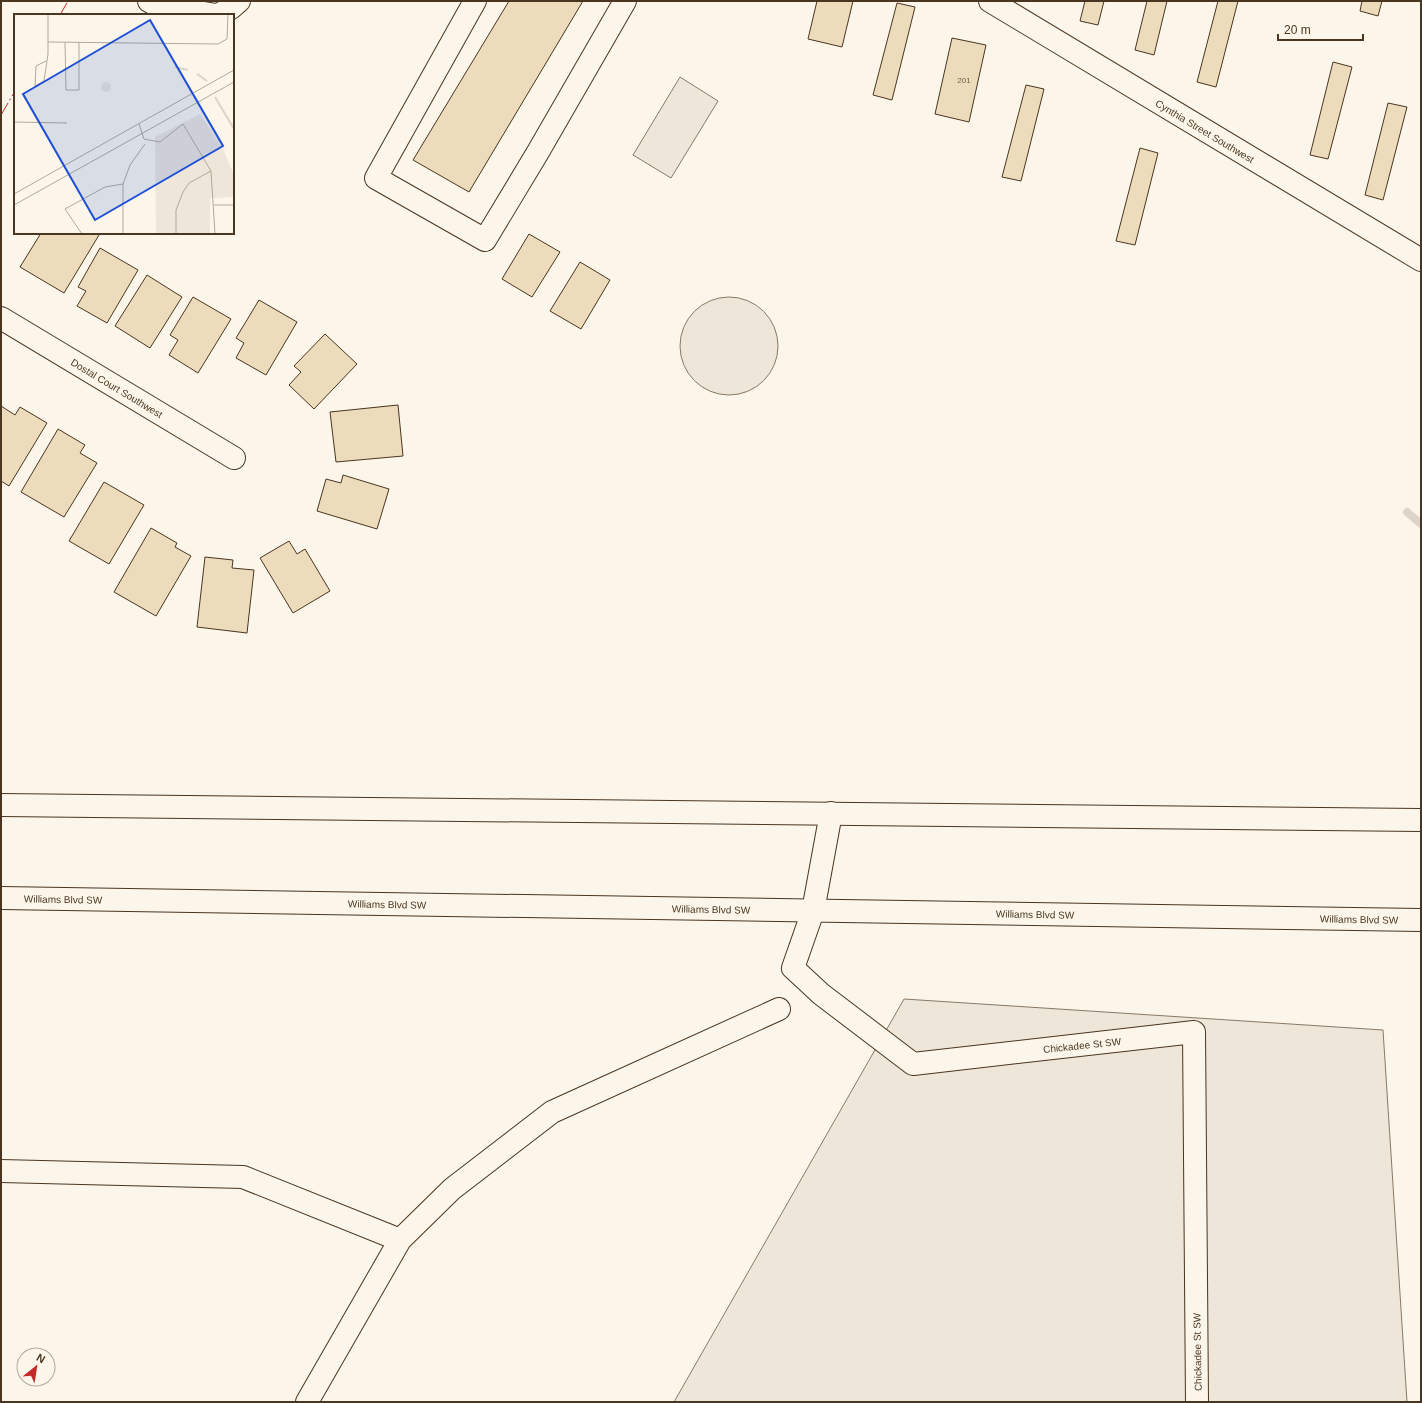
<svg xmlns="http://www.w3.org/2000/svg" width="1422" height="1403" viewBox="0 0 1422 1403" font-family="Helvetica,sans-serif">
	<style>
		.green { fill: #ede6d9; stroke: #887966 }
		.lines { fill: none; stroke-linecap: round; stroke-linejoin: round }
		.stream { stroke: #dcd4c6; stroke-width: 8 }
		.building { fill: #ecdcbc; stroke: #4a3520 }
		.minor-casing { stroke: #4a3520; stroke-width: 24 }
		.major-casing { stroke: #4a3520; stroke-width: 24 }
		.minor { stroke: #fbf6e9; stroke-width: 22 }
		.major { stroke: #fbf6e9; stroke-width: 22 }
		.power { stroke: #c62828; stroke-width: 1; stroke-dasharray: 14 3 2 3; stroke-linecap: butt }
		.labels { text-anchor: middle; stroke-width: 3; stroke-linejoin: round; paint-order: stroke }
		.number-label { font-size: 8px; fill: #725f47 }
		.street-label { font-size: 10px; fill: #4a3520; stroke: #fbf6e9 }
		.inset-river { fill: none; stroke: #dcd4c6; stroke-width: 2 }
		.inset-road { fill: none; stroke: #b4a999; stroke-width: 1 }
		.view { fill: #1d4ed8; fill-opacity: 0.15; stroke: #1d4ed8; stroke-width: 2 }
		.inset-edge { fill: none; stroke: #4a3520; stroke-width: 2 }
	</style>
	<rect width="100%" height="100%" fill="#fbf6e9"/>
	<path class="green" d="M 680,77 L 718,101 L 671,178 L 633,155 Z
		M680 346a49 49 0 1 1 98 0a49 49 0 1 1-98 0Z
		M 904,999 L 1383,1030 L 1407,1402 L 674,1402 Z"/>
	<g class="lines">
		<path class="stream" d="M 1407,512 L 1421,524"/>
	</g>
	<path class="building" d="M 509,1 L 583,1 L 469,192 L 413,160 Z
		M 817,1 L 853,1 L 842,47 L 808,39 Z
		M 1085,1 L 1104,1 L 1098,25 L 1080,21 Z
		M 1147,1 L 1167,1 L 1154,55 L 1135,50 Z
		M 1218,1 L 1238,1 L 1216,87 L 1197,82 Z
		M 1362,1 L 1382,1 L 1378,16 L 1360,11 Z
		M 897,3 L 915,7 L 892,100 L 873,95 Z
		M 952,38 L 986,45 L 969,122 L 935,114 Z
		M 1333,62 L 1352,67 L 1328,159 L 1310,155 Z
		M 1026,85 L 1044,89 L 1021,181 L 1002,177 Z
		M 1388,103 L 1407,107 L 1383,200 L 1365,195 Z
		M 1140,148 L 1158,153 L 1135,245 L 1116,241 Z
		M 41,233 L 96,233 L 99,235 L 64,293 L 20,267 Z
		M 529,234 L 560,252 L 532,297 L 502,279 Z
		M 100,248 L 138,270 L 107,323 L 77,306 L 86,291 L 78,287 Z
		M 580,262 L 610,280 L 581,329 L 550,311 Z
		M 147,275 L 182,297 L 150,348 L 115,326 Z
		M 193,297 L 231,319 L 198,373 L 169,355 L 178,340 L 170,335 Z
		M 259,300 L 297,322 L 266,375 L 236,358 L 244,343 L 236,338 Z
		M 325,334 L 357,364 L 314,409 L 289,385 L 301,372 L 294,366 Z
		M 398,405 L 403,456 L 336,462 L 330,412 Z
		M 1,406 L 15,415 L 20,407 L 47,423 L 9,486 L 1,481 Z
		M 58,429 L 85,445 L 80,453 L 97,463 L 64,517 L 21,492 Z
		M 343,475 L 389,489 L 377,529 L 317,511 L 326,479 L 341,483 Z
		M 104,482 L 144,505 L 109,564 L 69,541 Z
		M 151,528 L 177,543 L 175,547 L 191,556 L 156,616 L 114,592 Z
		M 289,541 L 297,554 L 305,549 L 330,591 L 293,613 L 260,558 Z
		M 205,557 L 233,560 L 232,568 L 254,570 L 247,633 L 197,627 Z"/>
	<g class="lines">
		<g class="minor-casing">
			<path id="minor" d="M 149,1 L 156,5 L 216,15
				M 475,1 L 376,178 L 485,240 L 538,152 L 625,1
				M 990,1 L 1421,260
				M 218,15 L 231,8 L 239,1
				M 1,318 L 234,458
				M 831,813 L 813,911 L 793,968 L 821,994 L 913,1064 L 1194,1032 L 1197,1402
				M 1,1171 L 243,1177 L 400,1240 L 307,1402
				M 400,1240 L 452,1189 L 552,1112 L 779,1009"/>
		</g>
		<g class="major-casing">
			<path id="major" d="M 1,805 L 1421,820
				M 1,898 L 1421,920"/>
		</g>
		<use href="#minor" class="minor"/>
		<use href="#major" class="major"/>
		<path class="power" d="M 60,15 L 68,1
			M 1,115 L 15,91"/>
	</g>
	<g class="labels">
		<g class="number-label">
			<text x="964" y="83">201</text>
		</g>
		<g class="street-label">
			<text transform="translate(1205 131) rotate(31)" y="4">Cynthia Street Southwest</text>
			<text transform="translate(117 388) rotate(31)" y="4">Dostal Court Southwest</text>
			<text transform="translate(63 899) rotate(1)" y="4">Williams Blvd SW</text>
			<text transform="translate(387 904) rotate(1)" y="4">Williams Blvd SW</text>
			<text transform="translate(711 909) rotate(1)" y="4">Williams Blvd SW</text>
			<text transform="translate(1035 914) rotate(1)" y="4">Williams Blvd SW</text>
			<text transform="translate(1359 919) rotate(1)" y="4">Williams Blvd SW</text>
			<text transform="translate(1082 1045) rotate(-6)" y="4">Chickadee St SW</text>
			<text transform="translate(1197 1352) rotate(-91)" y="4">Chickadee St SW</text>
		</g>
	</g>
	<g transform="translate(14 14)">
		<rect width="220" height="220" fill="#fbf6e9"/>
		<path d="M87 73a5 5 0 1 1 10 0a5 5 0 1 1-10 0ZM 186,100 L 209,135 L 220,161 L 220,183 L 196,184 L 196,220 L 142,220 L 141,123 Z" fill="#ede6d9"/>
		<path class="inset-river" d="M 161,53 L 174,56M 183,60 L 193,67M 201,83 L 220,115"/>
		<path class="inset-road" d="M 34,28 L 204,30 L 213,25 L 214,0M 51,28 L 52,76 L 65,76 L 65,28M 32,47 L 22,52 L 21,72 L 30,67 L 34,40 L 34,0M 0,108 L 53,109M 125,110 L 130,125 L 146,128 L 169,110 L 197,157 L 201,220M 109,170 L 116,151 L 131,130M 0,180 L 220,56M 0,191 L 220,68M 200,191 L 220,191M 68,220 L 51,195 L 91,173 L 109,170 L 109,220M 162,220 L 162,196 L 169,178 L 175,169 L 197,157"/>
		<path class="view" d="M 136,6 L 209,132 L 81,206 L 9,80 Z"/>
		<rect width="220" height="220" class="inset-edge"/>
	</g>
	<rect width="1422" height="1403" fill="none" stroke="#4a3520" stroke-width="4"/>
	<g transform="translate(36 1367) rotate(30)"><circle r="19" fill="#fbf6e9" stroke="#b4a999"/>
	<path d="M0-3L7 15L0 10L-7 15Z" fill="#c62828"/>
	<text y="-6" font-size="11" font-weight="bold" text-anchor="middle" fill="#4a3520">N</text>
	</g>
	<path d="M1278 34v6h85v-6" fill="none" stroke="#4a3520" stroke-width="2"/>
	<text x="1284" y="34" font-size="12" fill="#4a3520" stroke="#fbf6e9" stroke-width="3" paint-order="stroke">20 m</text>
</svg>
